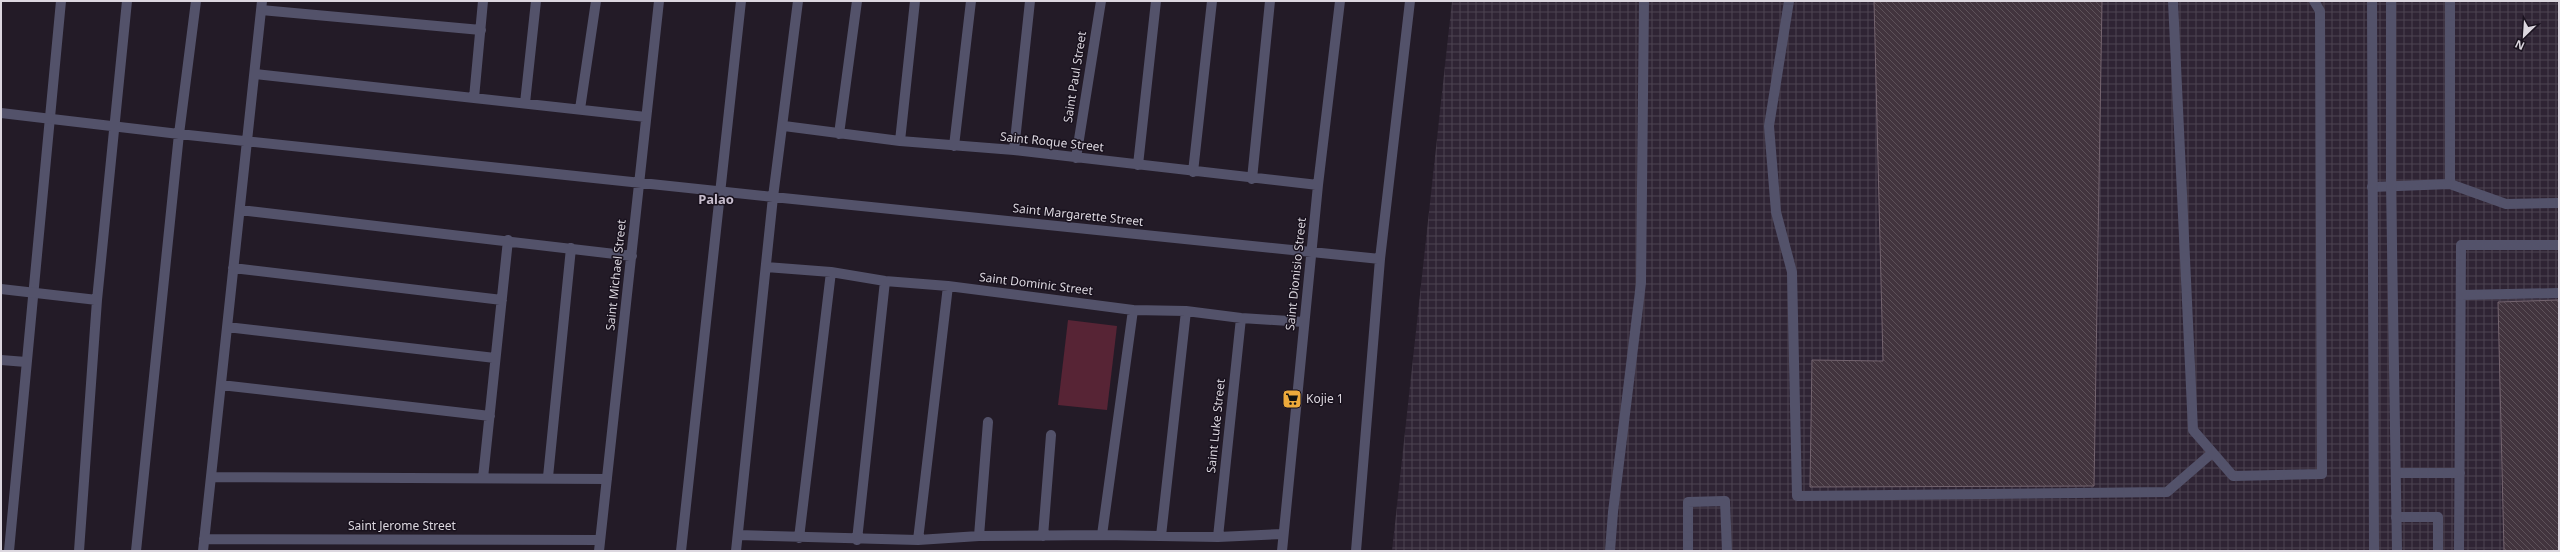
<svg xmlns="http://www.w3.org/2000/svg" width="2560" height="552" viewBox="0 0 2560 552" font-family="'Noto Sans',sans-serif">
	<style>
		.industrial { fill: url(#industrial-grid) }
		.green { fill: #572435 }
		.building { fill: url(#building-back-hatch); stroke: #74646f }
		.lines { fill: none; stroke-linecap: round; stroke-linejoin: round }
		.lane { stroke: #53526a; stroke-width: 10 }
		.street { stroke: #53526a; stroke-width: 10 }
		.labels { text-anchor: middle; stroke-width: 3; stroke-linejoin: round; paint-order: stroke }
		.street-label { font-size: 12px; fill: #dcd7df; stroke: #19121e }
		.poi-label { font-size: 12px; fill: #dcd7df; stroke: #19121e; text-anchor: start }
		.neighbourhood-label { font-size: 13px; font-weight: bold; fill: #c7bdcd; stroke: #19121e }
	</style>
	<defs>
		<pattern id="industrial-grid" width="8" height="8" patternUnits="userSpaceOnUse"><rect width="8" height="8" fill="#2f2434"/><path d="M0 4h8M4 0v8" fill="none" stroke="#4d4351"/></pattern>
		<pattern id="building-back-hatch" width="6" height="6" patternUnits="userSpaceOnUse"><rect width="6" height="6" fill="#42343e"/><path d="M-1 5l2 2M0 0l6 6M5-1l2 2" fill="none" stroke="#5d5159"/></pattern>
	</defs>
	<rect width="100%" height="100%" fill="#231b27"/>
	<path class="industrial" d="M 1452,1 L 2559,1 L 2559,551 L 1392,551 Z"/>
	<path class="green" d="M 1068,320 L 1117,326 L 1107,410 L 1058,405 Z"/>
	<path class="building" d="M 1874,1 L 2102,1 L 2094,486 L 1810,487 L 1812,360 L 1883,361 Z
		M 2559,300 L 2559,551 L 2504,551 L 2498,302 Z"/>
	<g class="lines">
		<path class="lane" d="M 1789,1 L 1769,126 L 1776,212 L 1792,272 L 1797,496 L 2167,492 L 2212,453
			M 2173,1 L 2193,430 L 2233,476 L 2322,474 L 2320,11 L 2314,1
			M 2450,184 L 2450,1
			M 2372,187 L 2450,184 L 2506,204 L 2559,203
			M 2461,295 L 2559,293
			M 1,360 L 26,362
			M 2396,473 L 2460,473
			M 2396,517 L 2438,517 L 2438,551
			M 9,551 L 61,1
			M 1610,551 L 1613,512 L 1641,283 L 1644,1
			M 1688,551 L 1688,502 L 1725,501 L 1727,551
			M 2459,551 L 2461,245 L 2559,245"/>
		<path class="street" d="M 2372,1 L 2374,551
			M 2391,1 L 2391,185 L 2397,551
			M 261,10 L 481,30
			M 255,74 L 646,117
			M 474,98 L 483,1
			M 525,103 L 536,1
			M 580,109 L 596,1
			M 1,113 L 179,134 L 773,197 L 1380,259
			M 784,126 L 900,141 L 1014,150 L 1318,185
			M 839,134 L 857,1
			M 900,141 L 915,1
			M 954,146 L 971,1
			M 1014,150 L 1030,1
			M 1076,158 L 1101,1
			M 1138,165 L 1156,1
			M 1193,172 L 1212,1
			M 1252,179 L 1270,1
			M 240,210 L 632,256
			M 766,267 L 831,272 L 885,281 L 948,286 L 1133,310 L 1186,311 L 1241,318 L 1304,322
			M 233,268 L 502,300
			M 1,289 L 97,300
			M 227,327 L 495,358
			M 221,385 L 490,416
			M 211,477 L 607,479
			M 548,477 L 571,248
			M 483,478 L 508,240
			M 738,535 L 918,540 L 979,536 L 1102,535 L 1218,537 L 1283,534
			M 1102,535 L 1133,310
			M 979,536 L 988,422
			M 1043,536 L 1051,435
			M 1161,536 L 1186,311
			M 1218,537 L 1241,318
			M 799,538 L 831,272
			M 204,539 L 600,540
			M 857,540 L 885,281
			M 918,540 L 948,286
			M 79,551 L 97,300 L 127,1
			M 136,551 L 179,134 L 196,1
			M 203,551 L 262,1
			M 599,551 L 659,1
			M 681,551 L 741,1
			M 736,551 L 773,197 L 798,1
			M 1282,551 L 1318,185 L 1340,1
			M 1356,551 L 1380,259 L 1410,1"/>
	</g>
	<defs>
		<g id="supermarket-square" transform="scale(1)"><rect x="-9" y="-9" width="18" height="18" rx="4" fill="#eca93b" stroke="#19121e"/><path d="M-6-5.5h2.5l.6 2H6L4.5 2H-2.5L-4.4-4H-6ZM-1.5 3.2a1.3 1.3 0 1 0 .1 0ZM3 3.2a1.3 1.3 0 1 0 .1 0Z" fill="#111"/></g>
	</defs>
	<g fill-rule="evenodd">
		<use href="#supermarket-square" x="1292" y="399"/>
	</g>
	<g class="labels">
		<g class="street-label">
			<text transform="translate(1075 77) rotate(-81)" y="4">Saint Paul Street</text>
			<text transform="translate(1052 142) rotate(6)" y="4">Saint Roque Street</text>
			<text transform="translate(1078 215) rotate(6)" y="4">Saint Margarette Street</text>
			<text transform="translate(1296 274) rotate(-84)" y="4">Saint Dionisio Street</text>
			<text transform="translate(616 275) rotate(-84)" y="4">Saint Michael Street</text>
			<text transform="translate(1036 284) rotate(7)" y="4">Saint Dominic Street</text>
			<text transform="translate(1216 426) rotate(-84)" y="4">Saint Luke Street</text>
			<text x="402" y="530">Saint Jerome Street</text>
		</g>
		<g class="poi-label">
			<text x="1306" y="403">Kojie 1</text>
		</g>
		<g class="neighbourhood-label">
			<text x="716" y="204">Palao</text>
		</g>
	</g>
	<rect width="2560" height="552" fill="none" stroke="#dcd7df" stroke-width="4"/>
	<g transform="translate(2524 36) rotate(205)" stroke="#19121e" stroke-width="3" paint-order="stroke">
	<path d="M0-3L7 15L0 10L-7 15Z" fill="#dcd7df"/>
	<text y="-6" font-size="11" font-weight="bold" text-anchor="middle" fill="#dcd7df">N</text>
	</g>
</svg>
